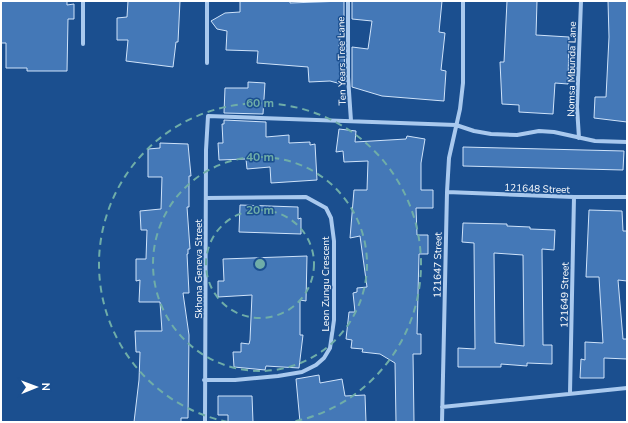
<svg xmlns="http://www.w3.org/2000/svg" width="628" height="423" viewBox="0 0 628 423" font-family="'Nunito Sans',sans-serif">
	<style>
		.building { fill: #4478b7; stroke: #cfe3fa; fill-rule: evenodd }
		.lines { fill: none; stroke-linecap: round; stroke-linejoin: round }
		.minor { stroke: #a9c9ee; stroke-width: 4 }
		.ring { fill: none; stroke: #6fada8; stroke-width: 2; stroke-dasharray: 7 5 }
		.labels { text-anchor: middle; stroke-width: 3; stroke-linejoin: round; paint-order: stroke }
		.street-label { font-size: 10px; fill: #fff; stroke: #1b4f8f }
		.centre { fill: #6fada8; stroke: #1b4f8f; stroke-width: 2 }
		.ring-label { font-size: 12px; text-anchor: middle; font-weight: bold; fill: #6fada8; stroke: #1b4f8f; stroke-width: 3; stroke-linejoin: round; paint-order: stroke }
	</style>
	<rect width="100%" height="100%" fill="#1b4f8f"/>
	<path class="building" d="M 1,1 L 67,1 L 67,5 L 74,4 L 74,19 L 68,19 L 67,71 L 27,71 L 27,68 L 6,68 L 6,43 L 1,43 Z
		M 128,1 L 180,1 L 178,42 L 176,42 L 173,67 L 126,61 L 128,40 L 117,40 L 117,18 L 127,17 Z
		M 240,1 L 290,1 L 290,3 L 344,1 L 344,19 L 342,19 L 339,46 L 344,46 L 345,85 L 330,81 L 309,82 L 308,67 L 257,63 L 258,51 L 226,50 L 227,31 L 217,29 L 211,21 L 225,13 L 240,12 Z
		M 352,1 L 442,1 L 439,32 L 445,33 L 441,70 L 446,71 L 444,101 L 382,96 L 352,87 L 352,47 L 368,49 L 372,21 L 352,19 Z
		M 507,1 L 537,1 L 536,35 L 569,37 L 568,84 L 555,83 L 553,114 L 519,112 L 519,105 L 502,104 L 500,62 L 504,62 Z
		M 608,1 L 627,1 L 627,122 L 594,118 L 595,97 L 606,97 L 609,37 Z
		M 248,82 L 265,83 L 263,114 L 224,113 L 225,88 L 248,88 Z
		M 224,120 L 266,122 L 266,137 L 289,135 L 289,143 L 310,142 L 310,145 L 315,144 L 317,180 L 271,183 L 270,167 L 247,169 L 246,159 L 219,160 L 218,143 L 223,143 L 222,124 L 224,124 Z
		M 339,129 L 356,131 L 355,142 L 406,139 L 407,136 L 425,139 L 421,163 L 421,190 L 433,190 L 433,208 L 416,208 L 417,235 L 428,235 L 428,254 L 419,254 L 417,334 L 421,334 L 421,354 L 413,354 L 414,422 L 396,422 L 395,363 L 380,354 L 362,352 L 363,349 L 351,348 L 352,340 L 346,339 L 349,312 L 355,312 L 353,293 L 357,292 L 357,288 L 367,287 L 360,236 L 350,238 L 354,190 L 367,190 L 368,161 L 344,162 L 343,151 L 336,152 Z
		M 160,143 L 188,144 L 191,176 L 189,176 L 189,207 L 187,207 L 190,249 L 188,249 L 188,254 L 187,254 L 189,293 L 183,293 L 189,335 L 188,418 L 181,418 L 181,422 L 134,422 L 139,380 L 140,352 L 136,352 L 135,331 L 162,331 L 160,302 L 139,302 L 140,280 L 136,281 L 136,259 L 146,259 L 147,230 L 141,230 L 140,211 L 161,209 L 162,177 L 148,177 L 148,149 L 160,148 Z
		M 463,147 L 624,151 L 623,170 L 463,166 Z
		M 240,205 L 298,207 L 298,219 L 301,218 L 301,234 L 239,232 Z
		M 589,210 L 622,211 L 623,231 L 627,231 L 627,281 L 618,280 L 623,339 L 627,339 L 627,359 L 604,358 L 604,378 L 580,378 L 581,359 L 585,360 L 585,342 L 603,343 L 599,277 L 586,277 Z
		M 463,223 L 507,224 L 507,226 L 530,227 L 530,229 L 555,230 L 554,250 L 542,249 L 543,345 L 552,345 L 552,364 L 527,363 L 527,366 L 501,364 L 501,367 L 458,367 L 458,348 L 475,349 L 474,243 L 462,242 ZM 494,253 L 523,255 L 524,346 L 495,343 Z
		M 307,256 L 306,301 L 300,300 L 300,335 L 303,335 L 299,368 L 266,366 L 265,370 L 234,367 L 233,352 L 241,352 L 241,343 L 249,344 L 250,340 L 252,295 L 218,297 L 218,281 L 224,281 L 223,259 Z
		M 319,375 L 320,383 L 342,379 L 345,396 L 365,395 L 366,422 L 300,422 L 296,379 Z
		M 218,396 L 252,396 L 253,422 L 228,422 L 228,415 L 218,415 Z"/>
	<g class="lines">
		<path class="minor" d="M 348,1 L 348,77 L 351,121
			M 83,44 L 83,1
			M 207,63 L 207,1
			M 579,138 L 577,107 L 581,1
			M 447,192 L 574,197 L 627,197
			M 204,380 L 235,380 L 278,376 L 302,372 L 316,365 L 324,358 L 330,348 L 334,320 L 334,241 L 331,218 L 326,208 L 306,197 L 206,198
			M 570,393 L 574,197
			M 442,407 L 627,388
			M 205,422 L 206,150 L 208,116 L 456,125 L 474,131 L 491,134 L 517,135 L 539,131 L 554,132 L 595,141 L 627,142
			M 442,422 L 447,192 L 449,158 L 460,109 L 463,83 L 463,1"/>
	</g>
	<g class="ring">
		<circle cx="260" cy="264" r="54"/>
		<circle cx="260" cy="264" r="107"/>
		<path d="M228 422A161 161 0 1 1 292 422"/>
	</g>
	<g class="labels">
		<g class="street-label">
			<text transform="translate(341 61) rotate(-91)" y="4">Ten Years Tree Lane</text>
			<text transform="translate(571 69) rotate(-89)" y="4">Nomsa Mbunda Lane</text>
			<text transform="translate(537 188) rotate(2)" y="4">121648 Street</text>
			<text transform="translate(437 265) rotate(-89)" y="4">121647 Street</text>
			<text transform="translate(198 269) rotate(-90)" y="4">Skhona Geneva Street</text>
			<text transform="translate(325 284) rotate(-90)" y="4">Leon Zungu Crescent</text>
			<text transform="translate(564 295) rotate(-89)" y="4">121649 Street</text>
		</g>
	</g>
	<circle cx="260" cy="264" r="6" class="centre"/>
	<g class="ring-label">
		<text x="260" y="107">60 m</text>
		<text x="260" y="161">40 m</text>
		<text x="260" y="214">20 m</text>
	</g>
	<rect width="628" height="423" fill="none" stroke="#ffffff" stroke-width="4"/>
	<g transform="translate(36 387) rotate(89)" stroke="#1b4f8f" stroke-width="3" paint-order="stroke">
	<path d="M0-3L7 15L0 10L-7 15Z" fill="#ffffff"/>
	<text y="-6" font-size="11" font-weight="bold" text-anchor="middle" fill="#ffffff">N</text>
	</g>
</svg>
